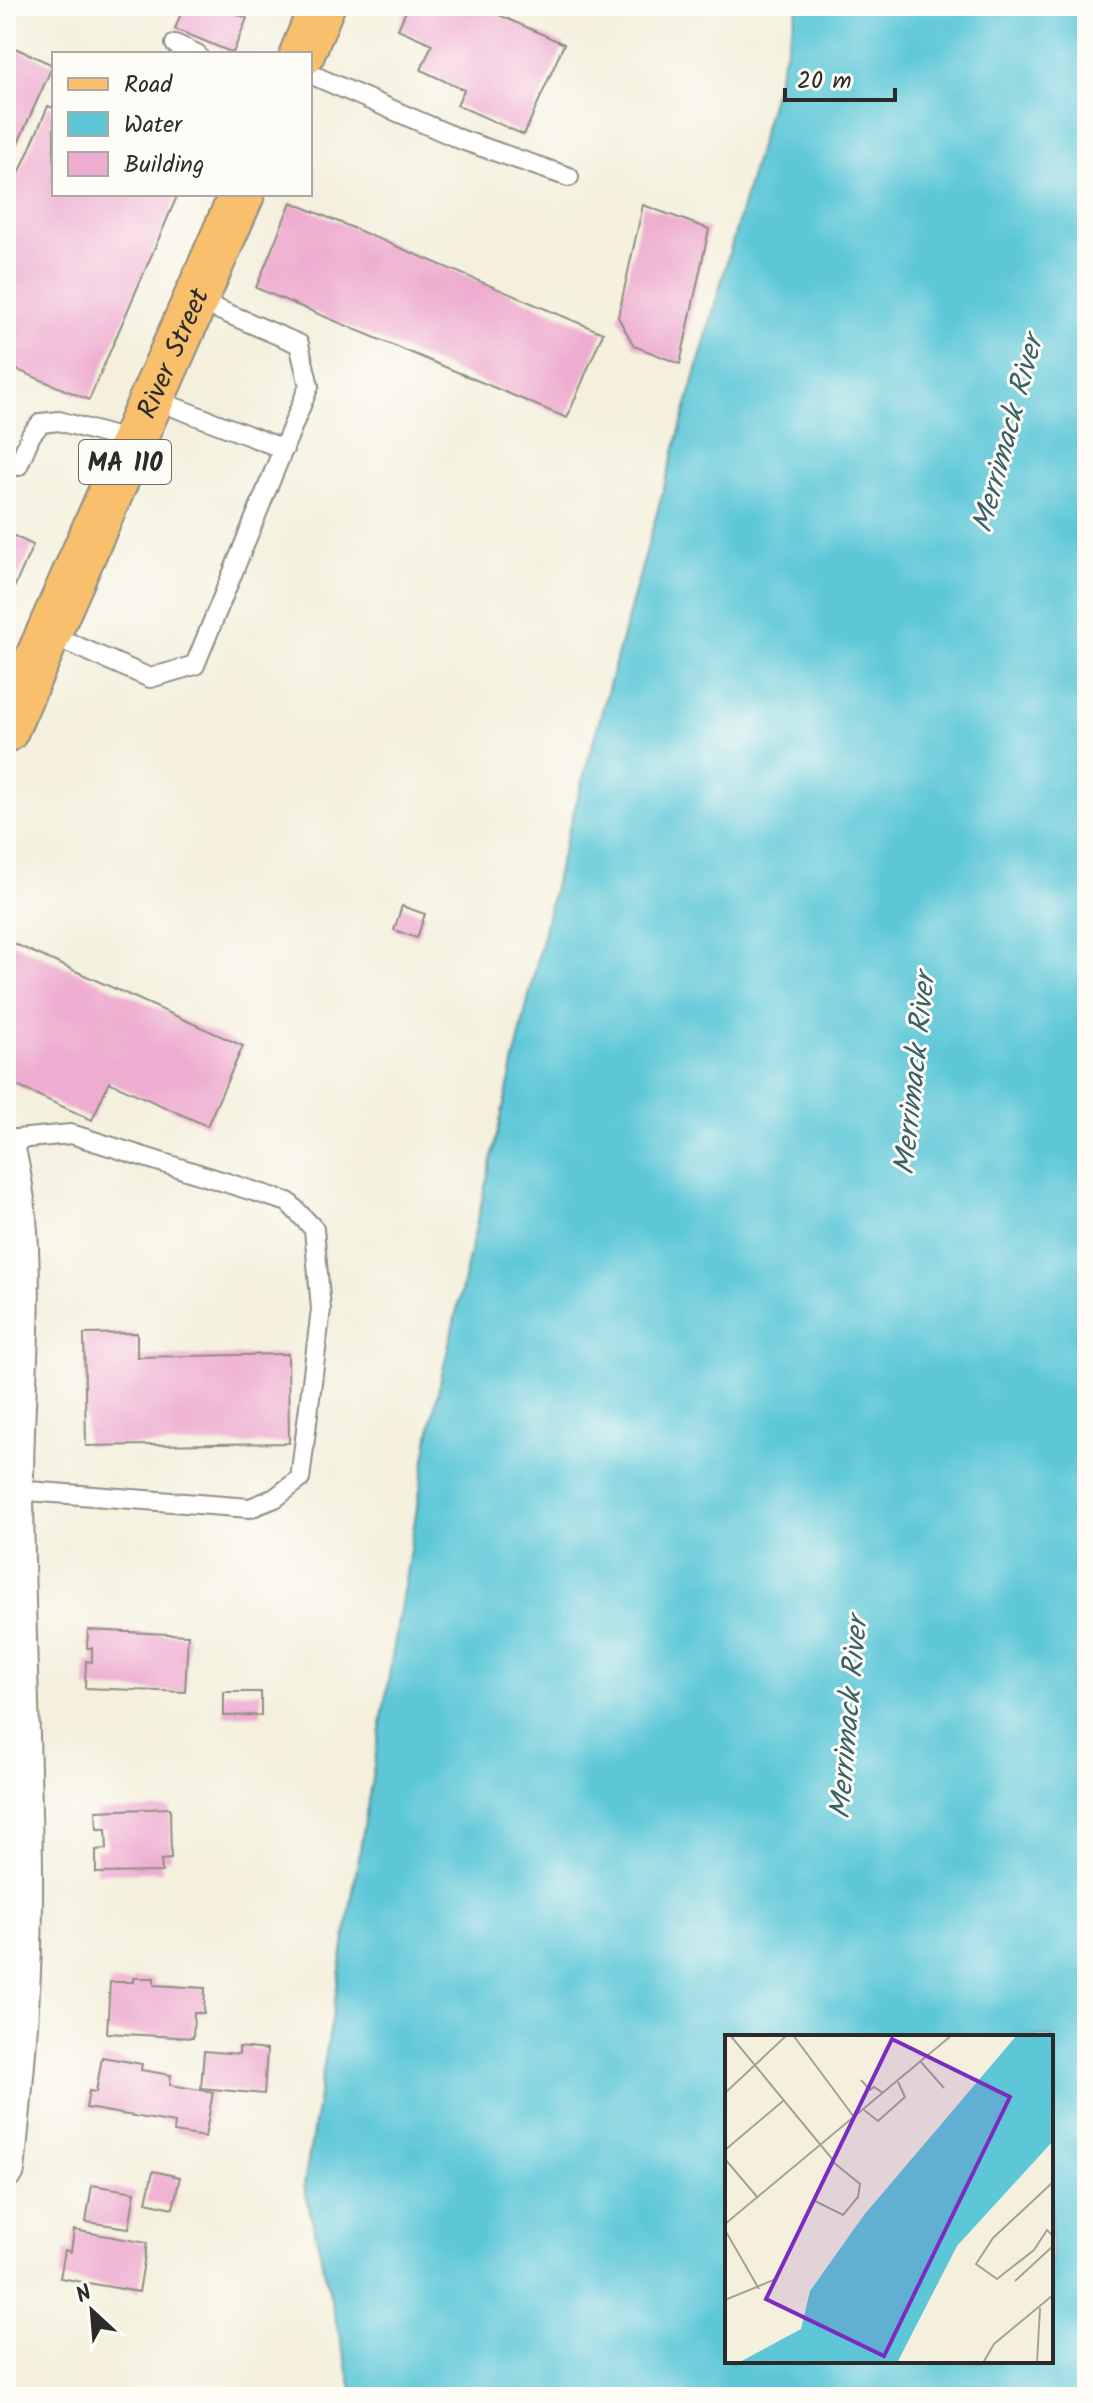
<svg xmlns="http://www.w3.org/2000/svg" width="1093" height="2403" viewBox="0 0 1093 2403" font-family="Kalam,sans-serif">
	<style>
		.water { fill: #5dc7d8; stroke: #447982; stroke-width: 2; fill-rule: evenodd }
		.building { fill: #eeadd0 }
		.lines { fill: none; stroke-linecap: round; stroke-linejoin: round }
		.service-casing { stroke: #908e84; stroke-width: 22 }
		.minor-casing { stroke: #908e84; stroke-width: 40 }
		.primary-casing { stroke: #908e84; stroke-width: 48 }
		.service { stroke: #fff; stroke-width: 18 }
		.minor { stroke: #fff; stroke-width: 36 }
		.primary { stroke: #f8bf6c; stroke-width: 44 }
		.labels { text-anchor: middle; stroke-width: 6; stroke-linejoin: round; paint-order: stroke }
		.shield { fill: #fdfcf7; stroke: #6a6a68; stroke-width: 2 }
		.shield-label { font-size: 26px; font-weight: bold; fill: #2b2b2b }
		.street-label { font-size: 28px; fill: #2b2b2b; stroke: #fdfcf7 }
		.water-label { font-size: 30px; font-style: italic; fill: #3c6268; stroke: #fdfcf7 }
		.inset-road { fill: none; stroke: #a4a196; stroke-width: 2 }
		.view { fill: #7b2cbf; fill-opacity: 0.15; stroke: #7b2cbf; stroke-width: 4 }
		.inset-edge { fill: none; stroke: #2b2b2b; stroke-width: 4 }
	</style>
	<rect width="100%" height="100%" fill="#fdfcf7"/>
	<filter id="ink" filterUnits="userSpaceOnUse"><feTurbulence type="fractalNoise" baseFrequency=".0125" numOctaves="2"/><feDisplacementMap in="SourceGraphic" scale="16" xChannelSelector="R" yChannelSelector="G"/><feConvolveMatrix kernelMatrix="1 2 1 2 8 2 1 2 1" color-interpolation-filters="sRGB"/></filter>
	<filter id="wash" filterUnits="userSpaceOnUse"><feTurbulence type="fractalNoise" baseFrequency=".006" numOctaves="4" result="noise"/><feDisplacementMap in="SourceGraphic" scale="32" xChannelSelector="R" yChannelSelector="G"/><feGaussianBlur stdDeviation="1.8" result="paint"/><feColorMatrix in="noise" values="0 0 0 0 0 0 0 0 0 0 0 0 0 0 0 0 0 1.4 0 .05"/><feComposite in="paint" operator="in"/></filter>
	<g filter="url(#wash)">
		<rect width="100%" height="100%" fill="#f4f0dd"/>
		<path class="water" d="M 798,6 L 1087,6 L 1087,2397 L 354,2397 L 304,2185 L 432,1418 L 559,865 ZM 727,2037 L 1051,2037 L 1051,2361 L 727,2361 Z"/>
		<g id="blocks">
			<path class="building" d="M 178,6 L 226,6 L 224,9 L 247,18 L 233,53 L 175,29 L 183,8 Z
				M 408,6 L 479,6 L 564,44 L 524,135 L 457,105 L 464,90 L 421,70 L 432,44 L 398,29 Z
				M 6,44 L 53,65 L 6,170 Z
				M 48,106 L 54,108 L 54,194 L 178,194 L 89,400 L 13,368 L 6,383 L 6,204 Z
				M 291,202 L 603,333 L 567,418 L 256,288 Z
				M 643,205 L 709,229 L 680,364 L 634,346 L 618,317 Z
				M 6,532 L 33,545 L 6,606 Z
				M 402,906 L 425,914 L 417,938 L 394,930 Z
				M 6,940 L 243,1046 L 207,1126 L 109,1082 L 92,1120 L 6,1081 L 6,1060 L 10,1051 L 6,1049 Z
				M 137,1333 L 137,1357 L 288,1354 L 289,1443 L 86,1446 L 84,1334 Z
				M 88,1630 L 188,1635 L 185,1692 L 85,1688 L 86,1661 L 92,1662 L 92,1648 L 87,1648 Z
				M 224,1692 L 261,1692 L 261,1715 L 224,1716 Z
				M 170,1808 L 171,1859 L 161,1860 L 162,1872 L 96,1873 L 96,1850 L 107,1849 L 106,1829 L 97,1829 L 96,1811 Z
				M 133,1978 L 154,1978 L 154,1985 L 205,1988 L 204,2013 L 194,2013 L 193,2038 L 107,2033 L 110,1982 L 133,1982 Z
				M 239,2047 L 267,2050 L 264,2094 L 201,2088 L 204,2051 L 239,2054 Z
				M 102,2057 L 142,2064 L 141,2070 L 171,2075 L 170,2085 L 213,2092 L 205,2137 L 174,2132 L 175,2123 L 86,2108 L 89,2091 L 96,2092 Z
				M 153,2171 L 180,2177 L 173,2208 L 146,2202 Z
				M 92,2185 L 135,2192 L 129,2228 L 86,2222 Z
				M 74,2230 L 147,2243 L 139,2292 L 60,2278 L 65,2250 L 71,2252 Z"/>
		</g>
	</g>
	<g filter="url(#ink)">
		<use href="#blocks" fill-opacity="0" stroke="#908e84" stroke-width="2"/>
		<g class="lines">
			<g class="service-casing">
				<path id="service" d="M 175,44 L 197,54
					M 310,74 L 462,140 L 569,177
					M 153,399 L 284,449
					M 6,461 L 18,466 L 31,435 L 41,423 L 59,421 L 133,442
					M 49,634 L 150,678 L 195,665 L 309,386 L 299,344 L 196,300
					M 6,1140 L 71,1134 L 288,1202 L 314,1229 L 321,1309 L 300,1479 L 275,1498 L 250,1508 L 15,1490"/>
			</g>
			<g class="minor-casing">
				<path id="minor" d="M 6,1146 C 33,1255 15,1368 15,1479 C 15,1610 23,1742 24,1873 C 25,1972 16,2072 6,2170"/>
			</g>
			<g class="primary-casing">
				<g id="primary">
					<path d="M 302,54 L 322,6"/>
					<path id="s1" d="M 6,730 L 242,194"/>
				</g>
			</g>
			<use href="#service" class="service"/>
			<use href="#minor" class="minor"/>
			<use href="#primary" class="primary"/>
		</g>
	</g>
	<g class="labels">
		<rect class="shield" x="79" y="440" width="92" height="44" rx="6"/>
		<g class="shield-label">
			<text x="125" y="471">MA 110</text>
		</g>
		<g class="street-label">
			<text dy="10" stroke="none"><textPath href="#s1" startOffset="412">River Street</textPath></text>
		</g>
		<g class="water-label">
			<text transform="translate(1007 434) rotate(-75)" y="10">Merrimack River</text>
			<text transform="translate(914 1074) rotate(-84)" y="10">Merrimack River</text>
			<text transform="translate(848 1718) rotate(-85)" y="10">Merrimack River</text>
		</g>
	</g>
	<g transform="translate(725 2035)">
		<rect width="328" height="328" fill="#f4f0dd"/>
		<path d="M 292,0 L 328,0 L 328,106 L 232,211 L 172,328 L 13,328 L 76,294 L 85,256 L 139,180 Z" fill="#5dc7d8"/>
		<path class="inset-road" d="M 68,0 L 129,82M 196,27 L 219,53M 136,45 L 145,55 L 149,52 L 158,58M 0,58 L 62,0M 139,75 L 153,86 L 180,62 L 173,47M 0,115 L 58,66M 0,124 L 33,163M 328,147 L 268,203 L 251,229 L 272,244 L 309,215 L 322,195 L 328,201M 90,166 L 118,180 L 133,162 L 135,149 L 108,127M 0,189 L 227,0M 0,195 L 34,254M 290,246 L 328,211M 0,265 L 51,244 L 108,125 L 5,0M 258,328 L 269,309 L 328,260M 312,328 L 315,273"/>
		<path class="view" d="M 167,4 L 285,62 L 159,321 L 41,264 Z"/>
		<rect width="328" height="328" class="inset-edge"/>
	</g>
	<rect width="1093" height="2403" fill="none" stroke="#fdfcf7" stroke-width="32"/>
	<rect x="52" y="52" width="260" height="144" fill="#fdfcf7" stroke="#a9a8a5" stroke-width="2"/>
	<rect x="68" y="78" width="40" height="12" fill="#f8bf6c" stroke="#a9a8a5" stroke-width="2"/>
	<text x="124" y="92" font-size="24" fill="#2b2b2b">Road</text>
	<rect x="68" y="112" width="40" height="24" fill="#5dc7d8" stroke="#a9a8a5" stroke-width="2"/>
	<text x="124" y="132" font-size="24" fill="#2b2b2b">Water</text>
	<rect x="68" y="152" width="40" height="24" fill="#eeadd0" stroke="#a9a8a5" stroke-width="2"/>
	<text x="124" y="172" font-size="24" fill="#2b2b2b">Building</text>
	<g transform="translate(92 2311) rotate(334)" stroke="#fdfcf7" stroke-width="6" paint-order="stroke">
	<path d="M0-6L14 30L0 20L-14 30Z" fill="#2b2b2b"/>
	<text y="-12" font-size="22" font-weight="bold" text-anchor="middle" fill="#2b2b2b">N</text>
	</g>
	<path d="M785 88v12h110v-12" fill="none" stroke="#2b2b2b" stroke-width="4"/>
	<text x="797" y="88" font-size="24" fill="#2b2b2b" stroke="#fdfcf7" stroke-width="6" paint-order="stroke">20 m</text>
</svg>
